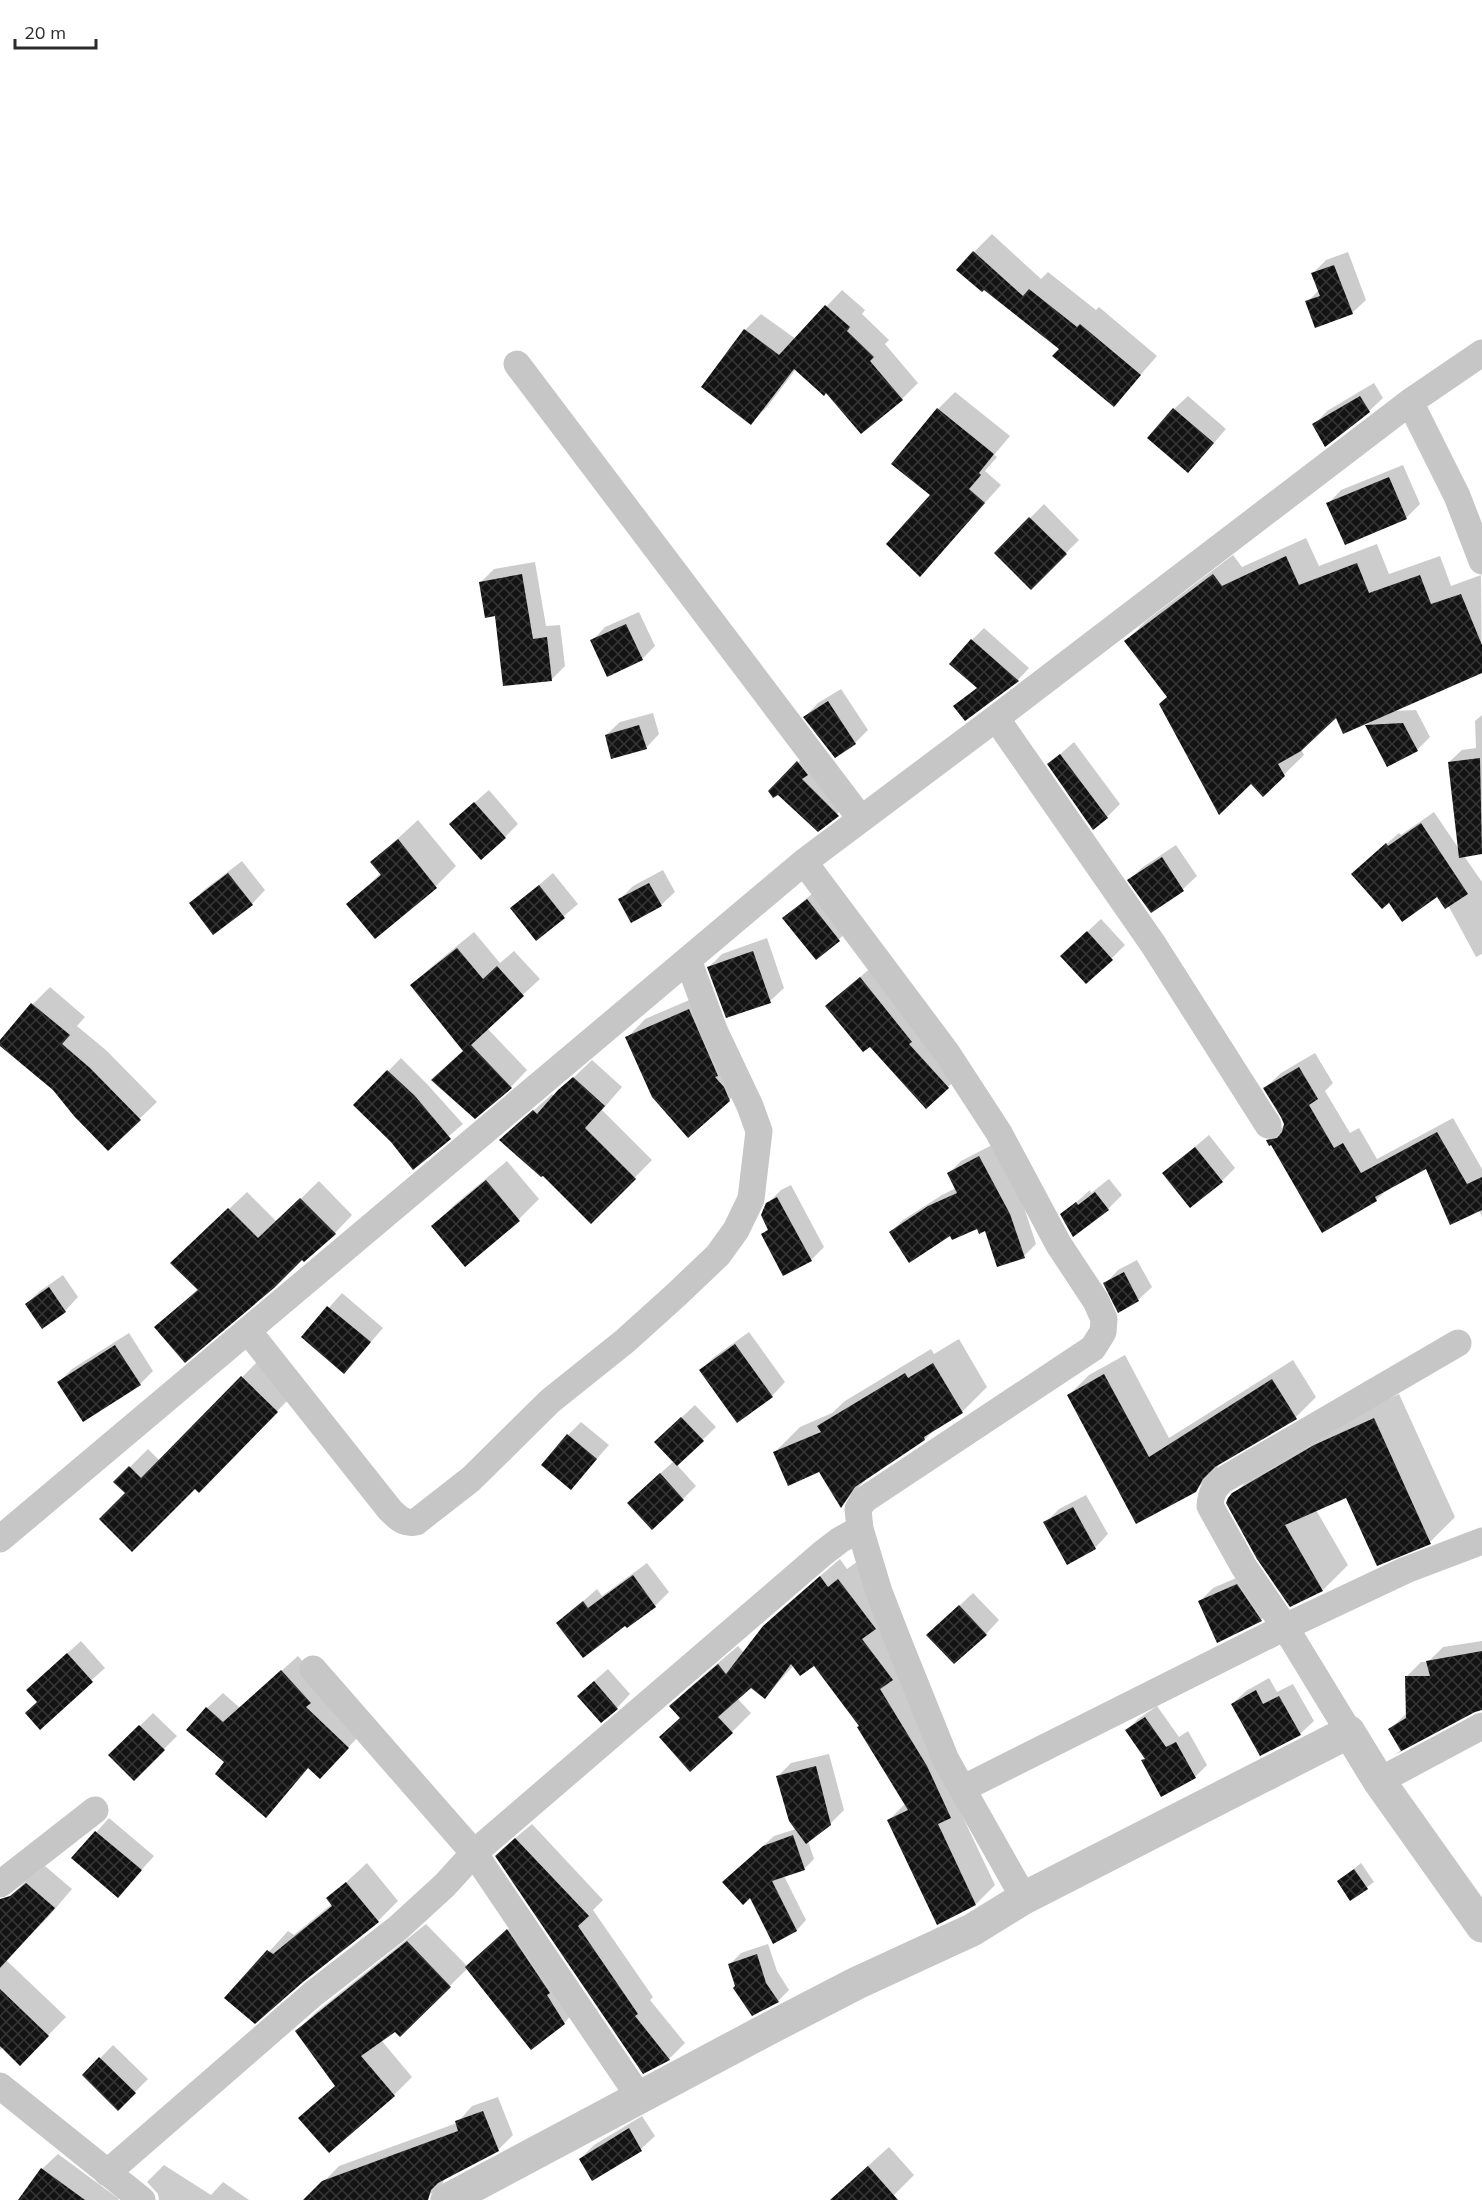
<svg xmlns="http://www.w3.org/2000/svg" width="1482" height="2200" viewBox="0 0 1482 2200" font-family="Mulish,sans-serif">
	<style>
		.shadow { fill: #0003 }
		.building { fill: url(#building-cross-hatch) }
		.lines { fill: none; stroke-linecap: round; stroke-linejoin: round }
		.minor { stroke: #c6c6c6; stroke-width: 27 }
		.tertiary { stroke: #c6c6c6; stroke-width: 33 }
	</style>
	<defs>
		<pattern id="building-cross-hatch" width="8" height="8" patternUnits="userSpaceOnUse" patternTransform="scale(1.5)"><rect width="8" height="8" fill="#131313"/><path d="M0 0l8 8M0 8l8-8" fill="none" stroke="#363636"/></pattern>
	</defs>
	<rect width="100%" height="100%" fill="#fff"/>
	<path class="shadow" d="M 992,234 L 1041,279 L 1048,272 L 1096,310 L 1099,307 L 1157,356 L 1114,405 L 974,252 Z
		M 1348,252 L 1366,300 L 1352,313 L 1307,302 L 1319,290 L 1313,273 L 1326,260 Z
		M 842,290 L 865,310 L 862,314 L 889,340 L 885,344 L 918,383 L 902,399 L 826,391 L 796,369 L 767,407 L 751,423 L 745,330 L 761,314 L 796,339 Z
		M 1374,383 L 1383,398 L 1369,411 L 1314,425 L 1327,411 Z
		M 955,392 L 1010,436 L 994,455 L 997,457 L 985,471 L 1001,485 L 920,575 L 932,495 L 893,464 L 938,409 Z
		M 1188,396 L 1226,429 L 1201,458 L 1174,409 Z
		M 1403,465 L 1420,504 L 1406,518 L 1328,504 L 1341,490 Z
		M 1044,504 L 1079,540 L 1031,588 L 996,553 Z
		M 1306,538 L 1319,566 L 1377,544 L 1389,574 L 1440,556 L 1451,586 L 1481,575 L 1482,672 L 1392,711 L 1416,710 L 1430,737 L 1417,750 L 1388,765 L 1367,725 L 1372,720 L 1337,715 L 1301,749 L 1304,755 L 1263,795 L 1168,697 L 1126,641 L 1146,621 L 1233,555 L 1242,567 Z
		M 535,562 L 546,626 L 560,625 L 565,666 L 552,679 L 497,614 L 480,583 L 494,569 Z
		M 639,612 L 655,646 L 642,659 L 592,641 L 605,627 Z
		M 984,628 L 1029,668 L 1018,680 L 965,719 L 955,706 L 978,687 L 972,640 Z
		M 841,689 L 868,730 L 855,743 L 805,717 L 818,703 Z
		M 653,713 L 659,734 L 646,748 L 606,735 L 620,722 Z
		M 1482,715 L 1482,852 L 1464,856 L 1482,882 L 1482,954 L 1476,957 L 1448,905 L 1438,895 L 1365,863 L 1399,833 L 1401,835 L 1434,812 L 1459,849 L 1449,762 L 1462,750 L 1476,748 L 1475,721 Z
		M 1074,742 L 1120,804 L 1107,817 L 1049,764 Z
		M 811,749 L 851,802 L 818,830 L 778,793 L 770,792 Z
		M 489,790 L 518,824 L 505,837 L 465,811 Z
		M 418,820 L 456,866 L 436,886 L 375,937 L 348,904 L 381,873 L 372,862 Z
		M 1176,845 L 1197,876 L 1183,889 L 1151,911 L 1129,880 L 1143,867 Z
		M 242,861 L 265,890 L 252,904 L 191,903 L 204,890 Z
		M 663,870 L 675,892 L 661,905 L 620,899 L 633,886 Z
		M 553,873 L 578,904 L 537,939 L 512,908 Z
		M 821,886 L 853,927 L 817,958 L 784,918 Z
		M 1101,919 L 1125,945 L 1112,958 L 1075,943 Z
		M 474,932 L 500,963 L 514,951 L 540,979 L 487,1028 L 527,1070 L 511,1087 L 464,1050 L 412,985 L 429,969 Z
		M 767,938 L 784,988 L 770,1001 L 709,967 L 722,954 Z
		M 874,965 L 961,1074 L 948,1087 L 870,1045 L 827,1006 Z
		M 50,987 L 85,1017 L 77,1026 L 107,1051 L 157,1102 L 108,1149 L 54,1089 L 0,1044 L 33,1004 Z
		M 708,992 L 748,1082 L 729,1100 L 627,1038 L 645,1019 Z
		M 1315,1053 L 1333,1083 L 1325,1091 L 1350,1133 L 1359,1128 L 1377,1159 L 1453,1118 L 1482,1169 L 1482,1217 L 1479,1210 L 1426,1167 L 1389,1188 L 1376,1200 L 1267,1140 L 1285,1125 L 1265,1088 L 1281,1073 Z
		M 401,1058 L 427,1084 L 463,1124 L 413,1167 L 392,1141 L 355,1105 Z
		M 592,1060 L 622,1087 L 602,1110 L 652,1160 L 591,1222 L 543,1174 L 501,1140 L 552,1094 L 554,1096 Z
		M 1209,1135 L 1235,1168 L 1222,1181 L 1164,1173 Z
		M 992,1145 L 1022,1201 L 1036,1244 L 1024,1256 L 986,1229 L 977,1227 L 951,1234 L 891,1232 L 903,1220 L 942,1195 L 956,1188 L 949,1173 L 961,1161 Z
		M 507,1161 L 539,1199 L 519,1219 L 465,1265 L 433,1226 L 453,1206 Z
		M 1109,1179 L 1122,1195 L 1108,1209 L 1073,1235 L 1062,1215 L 1090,1190 L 1091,1193 Z
		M 319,1181 L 352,1215 L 335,1233 L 156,1327 L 198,1289 L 190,1246 L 247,1192 L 277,1222 Z
		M 791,1185 L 824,1247 L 811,1260 L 763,1234 L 769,1228 L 767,1204 L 781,1190 Z
		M 1137,1260 L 1152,1287 L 1138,1300 L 1105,1284 L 1118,1270 Z
		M 63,1275 L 78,1297 L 65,1311 L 26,1304 L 40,1291 Z
		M 342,1293 L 383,1328 L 357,1358 L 303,1337 Z
		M 749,1332 L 785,1382 L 772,1396 L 701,1370 L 714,1357 Z
		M 129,1333 L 153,1371 L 140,1384 L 59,1382 L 72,1369 Z
		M 959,1339 L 987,1387 L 962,1412 L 936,1428 L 925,1439 L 870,1475 L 841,1506 L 819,1471 L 775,1452 L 800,1427 L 832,1413 L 845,1401 L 931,1349 L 934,1354 Z
		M 1125,1355 L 1169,1438 L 1293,1360 L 1316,1397 L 1296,1417 L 1220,1462 L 1216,1470 L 1195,1491 L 1137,1522 L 1069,1395 L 1089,1375 Z
		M 260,1359 L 295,1393 L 199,1490 L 195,1487 L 115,1482 L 148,1449 L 160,1461 Z
		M 1399,1394 L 1455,1517 L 1430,1542 L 1347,1496 L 1316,1510 L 1348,1565 L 1323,1590 L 1234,1494 L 1260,1468 L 1341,1420 Z
		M 695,1405 L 716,1427 L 677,1465 L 696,1486 L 683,1499 L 642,1490 L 674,1461 L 669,1429 Z
		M 581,1422 L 609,1445 L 571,1488 L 568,1435 Z
		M 1086,1495 L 1108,1534 L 1095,1548 L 1068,1563 L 1045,1523 L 1059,1509 Z
		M 840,1559 L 847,1569 L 858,1561 L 959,1809 L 995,1885 L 976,1904 L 889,1820 L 906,1803 L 860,1726 L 814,1664 L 794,1665 L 765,1697 L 750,1686 L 737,1698 L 751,1713 L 732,1732 L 661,1737 L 681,1717 L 671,1706 L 690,1687 L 738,1646 L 744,1653 L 764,1627 L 784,1607 Z
		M 647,1563 L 669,1592 L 655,1606 L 627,1626 L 558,1623 L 597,1589 L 602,1596 Z
		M 1250,1572 L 1274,1607 L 1261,1620 L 1200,1601 L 1213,1588 Z
		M 973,1593 L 999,1620 L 986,1634 L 942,1622 Z
		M 81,1641 L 105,1668 L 40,1727 L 38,1701 L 41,1677 Z
		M 1482,1641 L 1482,1709 L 1390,1729 L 1407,1713 L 1406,1677 L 1421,1662 L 1428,1662 L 1443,1647 Z
		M 298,1656 L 364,1731 L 335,1761 L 309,1767 L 266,1816 L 226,1762 L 207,1708 L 223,1693 L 240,1708 Z
		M 608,1669 L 630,1694 L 617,1708 L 592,1683 Z
		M 1269,1678 L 1277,1692 L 1293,1684 L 1314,1721 L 1300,1734 L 1232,1704 L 1246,1691 Z
		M 1157,1706 L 1179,1737 L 1188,1731 L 1207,1765 L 1195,1777 L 1162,1795 L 1146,1758 L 1127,1730 L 1138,1719 Z
		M 153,1713 L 177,1736 L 134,1779 L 110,1755 Z
		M 829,1754 L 844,1810 L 830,1824 L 808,1841 L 814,1859 L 804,1869 L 784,1876 L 806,1920 L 797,1930 L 774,1942 L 750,1896 L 724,1882 L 774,1836 L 796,1829 L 778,1776 L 791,1763 Z
		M 109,1818 L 154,1856 L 118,1896 L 73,1858 Z
		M 532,1824 L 603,1900 L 593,1910 L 653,1997 L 650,2000 L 685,2043 L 669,2059 L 643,2072 L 513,1840 Z
		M 367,1863 L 398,1901 L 378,1921 L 227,1998 L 288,1931 L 294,1935 L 332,1904 L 328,1899 Z
		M 1361,1863 L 1374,1882 L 1351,1899 L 1339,1881 Z
		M 45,1866 L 72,1889 L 49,1916 L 6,1960 L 66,2017 L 20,2064 L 3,2047 L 0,2050 L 0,1907 L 27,1880 Z
		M 426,1924 L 467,1966 L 513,1925 L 577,2009 L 564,2023 L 468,1968 L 400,2035 L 395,2030 L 381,2040 L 412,2077 L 394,2095 L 336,2085 L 297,2031 L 315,2013 Z
		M 768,1944 L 777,1971 L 789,1990 L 778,2001 L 737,1986 L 730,1964 L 741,1953 Z
		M 113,2045 L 148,2079 L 118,2109 L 84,2075 Z
		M 498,2097 L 513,2135 L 498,2150 L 444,2179 L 443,2183 L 424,2200 L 307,2199 L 339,2166 L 457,2123 L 472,2106 Z
		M 642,2116 L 655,2136 L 641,2149 L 593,2179 L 580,2159 L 594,2145 Z
		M 889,2147 L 914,2175 L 889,2200 L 830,2200 Z
		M 58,2154 L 119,2199 L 118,2200 L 26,2200 L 22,2197 L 42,2169 Z
		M 164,2165 L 211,2195 L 223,2182 L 249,2200 L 159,2200 L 158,2194 L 147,2182 Z"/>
	<path class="building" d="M 973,251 L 1023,296 L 1029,289 L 1077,327 L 1080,324 L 1141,375 L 1114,407 L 1052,356 L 1059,349 L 984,290 L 982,292 L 956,270 Z
		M 1334,265 L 1353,314 L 1315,328 L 1305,301 L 1320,296 L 1311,273 Z
		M 825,305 L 850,327 L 847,331 L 874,357 L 870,361 L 903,400 L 861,434 L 826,393 L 824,396 L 794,369 L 751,425 L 701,387 L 744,329 L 779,355 Z
		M 1360,396 L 1370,412 L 1325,447 L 1312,424 Z
		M 937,408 L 994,454 L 979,473 L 981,475 L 969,489 L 985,503 L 920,577 L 886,544 L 930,495 L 891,464 Z
		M 1173,408 L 1214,443 L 1188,473 L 1147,438 Z
		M 1389,477 L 1407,519 L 1345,545 L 1326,503 Z
		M 1029,517 L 1067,554 L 1031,590 L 994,553 Z
		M 1286,556 L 1299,585 L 1357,563 L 1369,593 L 1420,575 L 1431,604 L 1461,594 L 1482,645 L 1482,673 L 1343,734 L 1336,718 L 1301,751 L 1278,764 L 1285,776 L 1263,797 L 1251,784 L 1219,815 L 1159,704 L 1167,697 L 1124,641 L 1213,574 L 1222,586 Z
		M 522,574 L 533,639 L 547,637 L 552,681 L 503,686 L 495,616 L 485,618 L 479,582 Z
		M 626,624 L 643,660 L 607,677 L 590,640 Z
		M 971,639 L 1019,681 L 965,721 L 953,706 L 977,688 L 949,664 Z
		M 828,701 L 856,744 L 835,758 L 803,717 Z
		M 1403,723 L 1418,751 L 1387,767 L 1365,725 Z
		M 639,725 L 647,749 L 611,759 L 605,735 Z
		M 1060,754 L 1108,818 L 1093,830 L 1047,764 Z
		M 1480,758 L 1482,854 L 1459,858 L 1448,762 Z
		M 797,761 L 808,775 L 802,779 L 839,816 L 818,832 L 778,795 L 773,798 L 768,791 Z
		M 474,802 L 506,838 L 481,860 L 449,824 Z
		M 1421,823 L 1468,894 L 1445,909 L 1437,897 L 1402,922 L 1389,903 L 1382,909 L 1351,874 L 1386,843 L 1388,846 Z
		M 398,839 L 437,888 L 375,939 L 346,904 L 381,875 L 370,862 Z
		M 1162,857 L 1184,891 L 1151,913 L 1127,880 Z
		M 228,873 L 253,905 L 213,935 L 189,903 Z
		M 649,883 L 662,906 L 631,923 L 618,899 Z
		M 539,885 L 565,918 L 536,941 L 510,908 Z
		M 807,899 L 840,941 L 816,960 L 782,918 Z
		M 1087,931 L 1113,960 L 1086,984 L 1060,956 Z
		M 457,948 L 483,979 L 497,966 L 524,996 L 471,1045 L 512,1088 L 475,1119 L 431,1080 L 463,1051 L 410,985 Z
		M 753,951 L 771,1003 L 726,1018 L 707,967 Z
		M 860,977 L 912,1042 L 909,1044 L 949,1088 L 926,1109 L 870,1047 L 863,1052 L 825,1006 Z
		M 31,1003 L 70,1035 L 62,1044 L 90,1068 L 141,1120 L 108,1151 L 74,1116 L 53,1090 L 0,1046 L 0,1040 Z
		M 689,1009 L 718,1076 L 715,1077 L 724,1087 L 730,1101 L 688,1138 L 652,1097 L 625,1037 Z
		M 1299,1067 L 1318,1099 L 1309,1105 L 1334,1148 L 1343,1143 L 1361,1173 L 1437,1132 L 1467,1184 L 1482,1177 L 1482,1210 L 1450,1225 L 1426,1169 L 1375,1197 L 1377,1201 L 1322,1233 L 1271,1145 L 1269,1146 L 1266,1140 L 1277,1138 L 1282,1132 L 1284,1124 L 1281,1117 L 1263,1088 Z
		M 387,1070 L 415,1096 L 451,1139 L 413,1170 L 391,1142 L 353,1105 Z
		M 573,1077 L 605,1106 L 585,1128 L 636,1179 L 591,1224 L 543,1176 L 541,1177 L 499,1140 L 533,1110 L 537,1114 L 558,1090 Z
		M 1195,1147 L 1223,1182 L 1190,1208 L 1162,1173 Z
		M 979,1156 L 1010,1214 L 1025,1258 L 997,1267 L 985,1231 L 979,1234 L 977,1229 L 952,1240 L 950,1236 L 909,1263 L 889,1232 L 928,1206 L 957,1193 L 947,1173 Z
		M 486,1180 L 520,1221 L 465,1267 L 431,1226 Z
		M 1095,1192 L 1109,1210 L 1073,1237 L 1060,1214 L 1076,1202 L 1078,1205 Z
		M 777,1197 L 812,1261 L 783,1276 L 761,1234 L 768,1230 L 761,1215 L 766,1203 Z
		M 300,1198 L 336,1234 L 304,1262 L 302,1260 L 274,1288 L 185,1363 L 154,1327 L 198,1290 L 170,1263 L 228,1208 L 258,1238 Z
		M 1124,1272 L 1139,1301 L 1118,1313 L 1103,1283 Z
		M 49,1287 L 66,1312 L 42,1329 L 25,1304 Z
		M 327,1306 L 371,1342 L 344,1374 L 301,1337 Z
		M 735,1344 L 773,1397 L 737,1423 L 699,1370 Z
		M 115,1345 L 141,1385 L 83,1422 L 57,1382 Z
		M 933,1363 L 963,1413 L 924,1437 L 925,1440 L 855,1487 L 841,1508 L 819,1472 L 788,1486 L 773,1452 L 821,1432 L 817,1426 L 905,1373 L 908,1378 Z
		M 1104,1374 L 1149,1457 L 1272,1379 L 1297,1419 L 1215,1467 L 1203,1479 L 1196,1492 L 1136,1524 L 1067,1395 Z
		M 241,1376 L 278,1412 L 199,1493 L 195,1489 L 132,1552 L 99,1519 L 125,1493 L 113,1482 L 129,1466 L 141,1478 Z
		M 681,1417 L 704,1441 L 677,1466 L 654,1442 Z
		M 1374,1418 L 1431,1544 L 1377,1566 L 1346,1498 L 1285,1525 L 1323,1591 L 1290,1607 L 1257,1559 L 1226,1503 L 1228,1498 L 1232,1493 L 1314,1445 Z
		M 567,1434 L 597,1459 L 571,1490 L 541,1465 Z
		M 660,1473 L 684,1500 L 652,1530 L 627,1503 Z
		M 1073,1507 L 1096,1549 L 1067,1565 L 1043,1522 Z
		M 633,1575 L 656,1607 L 627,1628 L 625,1626 L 583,1658 L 556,1623 L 583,1601 L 588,1608 Z
		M 820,1576 L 828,1587 L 838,1579 L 876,1629 L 862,1639 L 893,1680 L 880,1689 L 927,1766 L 951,1818 L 938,1824 L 976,1905 L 937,1925 L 887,1820 L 908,1810 L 857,1727 L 859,1726 L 814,1666 L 800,1676 L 791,1664 L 765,1699 L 751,1688 L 718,1717 L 733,1733 L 690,1772 L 659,1737 L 680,1718 L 669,1706 L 718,1664 L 726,1674 L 763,1626 Z
		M 1237,1584 L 1262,1621 L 1217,1643 L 1198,1601 Z
		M 959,1605 L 987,1635 L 954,1664 L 926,1635 Z
		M 1482,1651 L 1482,1710 L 1475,1712 L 1394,1755 L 1401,1751 L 1388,1729 L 1406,1718 L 1405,1676 L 1430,1676 L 1426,1661 Z
		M 67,1653 L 93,1682 L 40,1730 L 25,1713 L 37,1702 L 26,1690 Z
		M 281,1670 L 311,1703 L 306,1707 L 349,1748 L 320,1779 L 308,1768 L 266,1818 L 215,1774 L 224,1762 L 186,1730 L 206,1707 L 223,1722 Z
		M 594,1681 L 618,1709 L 601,1723 L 577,1696 Z
		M 1256,1690 L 1263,1704 L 1279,1696 L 1301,1735 L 1260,1756 L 1231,1704 Z
		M 1145,1717 L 1166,1747 L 1176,1742 L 1196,1778 L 1161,1797 L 1141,1760 L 1145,1759 L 1125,1730 Z
		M 139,1725 L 165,1750 L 134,1781 L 108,1755 Z
		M 816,1766 L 831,1825 L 806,1844 L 789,1821 L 776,1776 Z
		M 95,1831 L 142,1870 L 118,1898 L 71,1858 Z
		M 793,1835 L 805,1870 L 772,1881 L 797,1931 L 773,1944 L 750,1898 L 743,1905 L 722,1882 L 763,1846 Z
		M 515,1838 L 589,1916 L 578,1926 L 638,2014 L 635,2016 L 670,2060 L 643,2074 L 495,1856 Z
		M 1354,1869 L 1368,1889 L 1350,1901 L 1337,1881 Z
		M 346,1882 L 379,1922 L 303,1982 L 255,2024 L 224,1998 L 267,1950 L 273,1954 L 332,1906 L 326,1898 Z
		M 26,1883 L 55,1908 L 0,1968 L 0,1899 L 10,1896 Z
		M 507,1929 L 550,1993 L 547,1995 L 565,2024 L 531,2050 L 465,1967 Z
		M 407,1941 L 451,1987 L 400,2037 L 395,2032 L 361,2056 L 395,2096 L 329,2153 L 298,2118 L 335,2086 L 295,2031 Z
		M 757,1954 L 766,1983 L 779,2002 L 752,2016 L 733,1988 L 735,1986 L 728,1964 Z
		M 0,1989 L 49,2036 L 20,2066 L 0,2046 Z
		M 99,2057 L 136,2093 L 118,2111 L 82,2075 Z
		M 483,2111 L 499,2151 L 438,2183 L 431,2190 L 428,2200 L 303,2200 L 322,2181 L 458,2131 L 455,2121 Z
		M 629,2128 L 642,2151 L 592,2181 L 579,2159 Z
		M 868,2166 L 898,2200 L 830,2200 Z
		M 41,2168 L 85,2200 L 18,2200 Z"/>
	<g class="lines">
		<path class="minor" d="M 517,364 L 861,819
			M 1410,402 L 1457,496 L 1482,561
			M 996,718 L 1153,944 L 1268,1125
			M 804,862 L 947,1053 L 999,1133 L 1059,1245 L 1096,1301 L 1104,1319 L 1103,1332 L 1093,1348 L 864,1500 L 858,1509 L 860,1529 L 879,1592 L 900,1646 L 946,1760 L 1024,1898
			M 248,1331 L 390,1510 C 398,1518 404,1524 416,1522 L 471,1479 L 550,1401 L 625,1341 L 676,1295 L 718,1255 L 736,1230 L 751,1199 L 759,1131 L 750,1106 L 714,1030 L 688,960
			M 0,1539 L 804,862 L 996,718 L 1410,402 L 1482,353
			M 313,1669 L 474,1853 L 640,2098
			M 1349,1732 L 1285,1627 L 1244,1567 L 1210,1506 C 1211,1493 1214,1488 1223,1480 L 1458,1343
			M 1379,1781 L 1482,1726
			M 962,1789 L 1285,1627 L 1406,1570 L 1482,1541
			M 0,1884 L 95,1810
			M 0,2086 L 142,2200
			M 107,2173 L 313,1994 L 398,1928 L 445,1885 L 474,1853 L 823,1553 L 840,1540 L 860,1529"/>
		<path class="tertiary" d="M 447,2200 L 768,2029 L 857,1983 L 972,1930 L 1024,1898 L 1349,1732 L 1379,1781 L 1482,1926"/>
	</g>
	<path d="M15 39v9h81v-9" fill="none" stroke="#2c2c2c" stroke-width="3"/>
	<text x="24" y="39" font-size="18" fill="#2c2c2c" stroke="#ffffff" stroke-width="4.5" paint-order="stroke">20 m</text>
</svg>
